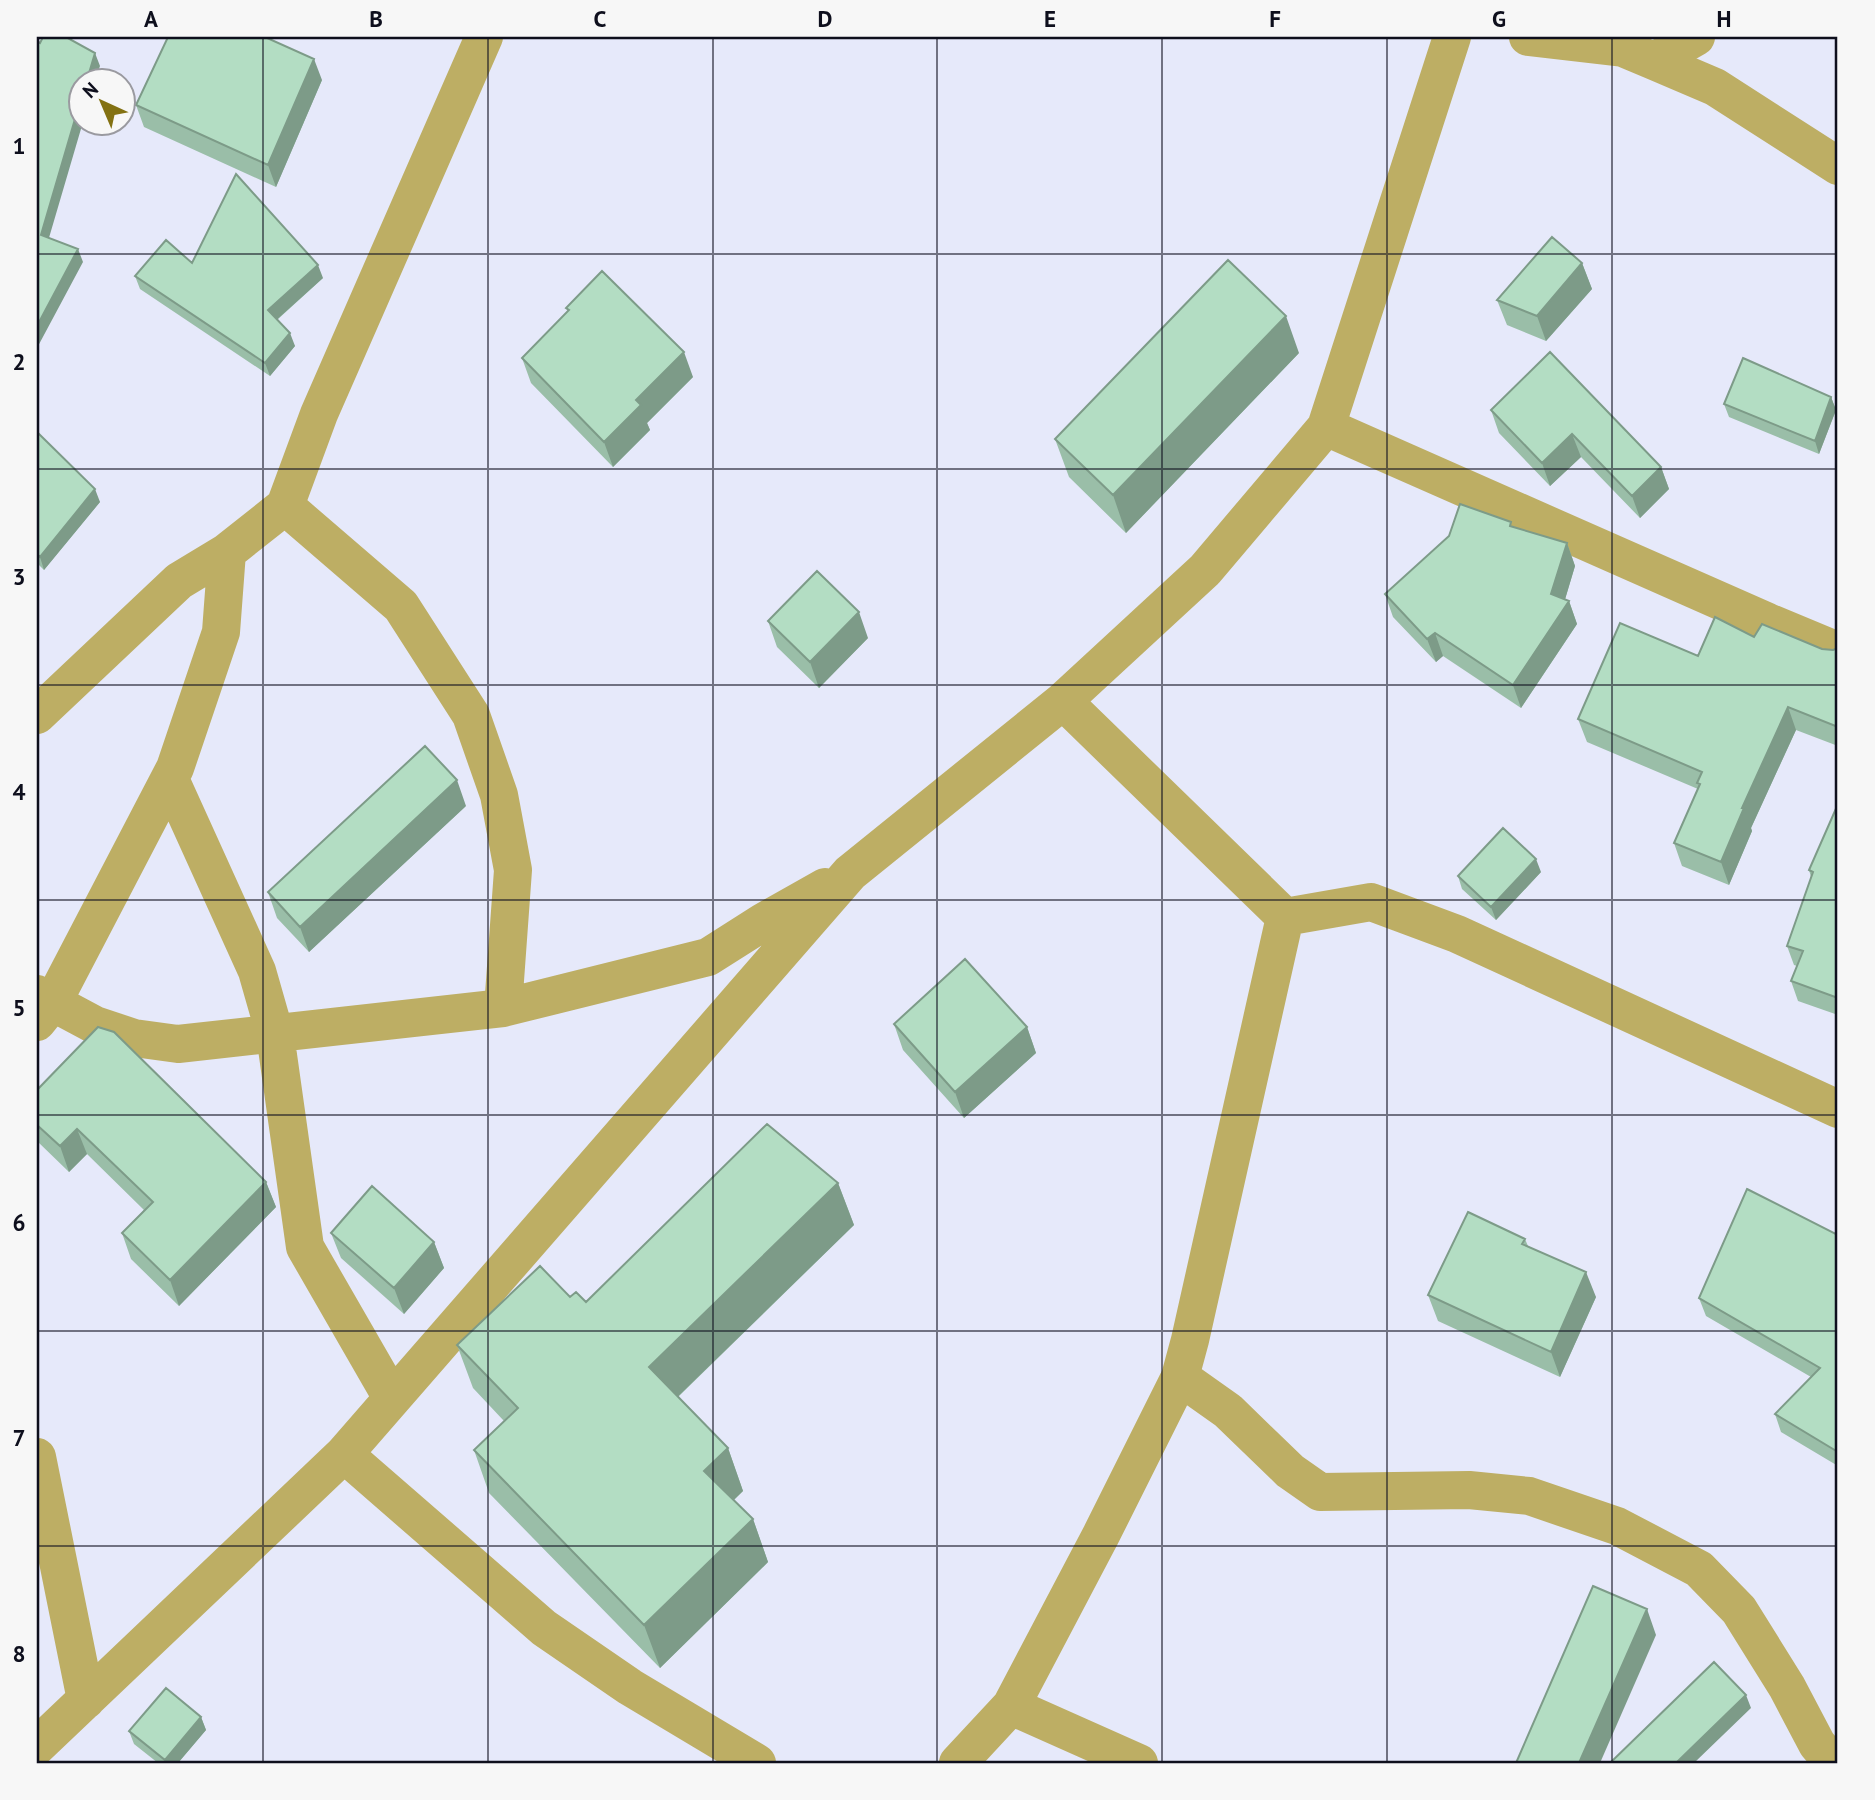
<svg xmlns="http://www.w3.org/2000/svg" width="1875" height="1800" viewBox="0 0 1875 1800" font-family="'PT Sans',sans-serif">
	<style>
		.lines { fill: none; stroke-linecap: round; stroke-linejoin: round }
		.street { stroke: #bdae64; stroke-width: 38 }
		.wall { fill: #9abea8 }
		.shaded-wall { fill: #7d9b88 }
		.building { fill: #b3ddc3; stroke: #7d9b88; stroke-width: 2 }
		.grid { fill: none; stroke: #0e0f1d; stroke-width: 2; stroke-opacity: 0.55 }
		.neatline { fill: none; stroke: #0e0f1d; stroke-width: 2.5 }
		.grid-label { font-size: 23px; text-anchor: middle; font-weight: bold; fill: #0e0f1d }
	</style>
	<rect width="100%" height="100%" fill="#e6e9fa"/>
	<g class="lines">
		<path class="street" d="M 1528,37 L 1623,48 L 1654,61 L 1715,87 L 1838,166
			M 1654,61 L 1696,37
			M 1326,427 L 1768,622 L 1838,651
			M 285,506 L 401,606 L 471,715 L 499,795 L 513,870 L 503,1008 L 708,957 L 763,922 L 825,887
			M 1063,701 L 1285,917
			M 37,715 L 179,581 L 227,552 L 285,506 L 319,414 L 484,37
			M 170,779 L 257,971 L 275,1034 L 305,1247 L 392,1398
			M 1285,917 L 1371,902 L 1457,934 L 1838,1109
			M 37,994 L 95,1025 L 134,1038 L 178,1044 L 503,1008
			M 37,1022 L 53,1002 L 175,768 L 221,632 L 227,552
			M 1180,1377 L 1228,1411 L 1290,1471 L 1320,1492 L 1469,1490 L 1529,1496 L 1617,1526 L 1699,1569 L 1739,1610 L 1787,1687 L 1817,1744 L 1833,1763
			M 344,1454 L 544,1628 L 630,1687 L 757,1763
			M 37,1457 L 86,1700
			M 1011,1706 L 1139,1763
			M 37,1746 L 344,1454 L 850,873 L 1063,701 L 1205,570 L 1326,427 L 1452,37
			M 958,1763 L 1011,1706 L 1101,1535 L 1180,1377 L 1190,1340 L 1285,917"/>
	</g>
	<path class="wall" d="M 322,80 L 276,187 L 144,127 L 136,105 Z
		M 192,263 L 323,278 L 277,320 L 295,346 L 270,376 L 140,289 L 135,276 Z
		M 1582,263 L 1592,289 L 1546,341 L 1507,325 L 1497,300 Z
		M 566,308 L 693,377 L 647,423 L 650,430 L 613,467 L 531,383 L 522,358 L 568,312 Z
		M 1550,352 L 1661,467 L 1669,489 L 1640,518 L 1581,457 L 1550,486 L 1499,433 L 1491,410 Z
		M 1299,353 L 1126,533 L 1069,477 L 1055,439 Z
		M 1831,397 L 1836,410 L 1819,454 L 1729,417 L 1724,404 Z
		M 37,432 L 100,502 L 44,570 L 37,563 Z
		M 1513,527 L 1567,543 L 1575,566 L 1565,599 L 1569,601 L 1577,624 L 1521,708 L 1443,656 L 1436,662 L 1393,617 L 1385,594 Z
		M 768,621 L 868,638 L 819,688 L 777,647 Z
		M 1838,648 L 1838,746 L 1796,730 L 1751,828 L 1752,831 L 1729,885 L 1682,866 L 1674,843 L 1698,789 L 1587,742 L 1578,719 L 1698,656 L 1822,649 L 1833,650 Z
		M 1838,804 L 1838,1015 L 1798,1001 L 1791,981 L 1797,966 L 1794,965 L 1787,946 L 1811,877 L 1809,870 Z
		M 466,806 L 309,952 L 277,918 L 268,892 Z
		M 1541,872 L 1496,920 L 1462,889 L 1458,876 Z
		M 894,1024 L 1027,1027 L 1036,1053 L 964,1118 L 903,1050 Z
		M 37,1090 L 266,1182 L 276,1207 L 179,1306 L 131,1259 L 122,1233 L 144,1210 L 87,1154 L 69,1172 L 37,1141 Z
		M 838,1183 L 854,1225 L 678,1397 L 728,1448 L 743,1491 L 734,1500 L 753,1519 L 768,1562 L 660,1668 L 489,1493 L 474,1450 L 504,1421 L 473,1388 L 457,1345 L 570,1297 L 586,1302 Z
		M 331,1233 L 434,1242 L 444,1268 L 404,1314 L 341,1258 Z
		M 1838,1235 L 1838,1466 L 1781,1432 L 1775,1414 L 1811,1377 L 1706,1316 L 1699,1298 Z
		M 1525,1239 L 1528,1246 L 1596,1297 L 1560,1377 L 1438,1321 L 1428,1295 Z
		M 201,1717 L 206,1730 L 178,1763 L 158,1763 L 134,1744 L 129,1731 Z"/>
	<path class="shaded-wall" d="M 95,53 L 100,66 L 95,80 L 87,80 Z
		M 314,59 L 322,80 L 276,187 L 268,165 Z
		M 80,102 L 80,122 L 83,122 L 46,248 L 41,235 Z
		M 78,249 L 83,262 L 37,348 L 37,326 Z
		M 1582,263 L 1592,289 L 1546,341 L 1537,316 Z
		M 318,265 L 323,278 L 273,323 L 268,310 Z
		M 1286,316 L 1299,353 L 1126,533 L 1113,495 Z
		M 290,333 L 295,346 L 270,376 L 265,363 Z
		M 684,352 L 693,377 L 647,423 L 650,430 L 613,467 L 604,442 L 636,400 Z
		M 1831,397 L 1836,410 L 1819,454 L 1815,441 Z
		M 1572,434 L 1581,457 L 1550,486 L 1542,463 Z
		M 1661,467 L 1669,489 L 1640,518 L 1632,496 Z
		M 95,489 L 100,502 L 44,570 L 40,557 Z
		M 1567,543 L 1575,566 L 1561,613 L 1569,601 L 1577,624 L 1521,708 L 1513,685 L 1551,594 Z
		M 859,612 L 868,638 L 819,688 L 810,662 Z
		M 1435,633 L 1443,656 L 1436,662 L 1427,639 Z
		M 1788,707 L 1796,730 L 1751,828 L 1752,831 L 1729,885 L 1721,862 L 1742,808 Z
		M 457,780 L 466,806 L 309,952 L 300,927 Z
		M 1536,859 L 1541,872 L 1496,920 L 1491,907 Z
		M 1027,1027 L 1036,1053 L 964,1118 L 955,1092 Z
		M 77,1129 L 87,1154 L 69,1172 L 60,1146 Z
		M 266,1182 L 276,1207 L 179,1306 L 170,1280 Z
		M 838,1183 L 854,1225 L 664,1410 L 649,1367 Z
		M 434,1242 L 444,1268 L 404,1314 L 394,1288 Z
		M 1586,1272 L 1596,1297 L 1560,1377 L 1551,1352 Z
		M 728,1448 L 743,1491 L 720,1513 L 704,1471 Z
		M 753,1519 L 768,1562 L 660,1668 L 644,1625 Z
		M 1647,1609 L 1656,1635 L 1600,1763 L 1579,1763 Z
		M 1746,1695 L 1751,1708 L 1694,1763 L 1676,1763 Z
		M 201,1717 L 206,1730 L 178,1763 L 166,1763 L 165,1760 Z"/>
	<path class="building" d="M 43,37 L 66,37 L 95,53 L 87,80 L 80,80 L 80,102 L 41,235 L 78,249 L 37,326 L 37,175 L 38,173 L 37,172 L 37,41 L 40,43 Z
		M 168,37 L 265,37 L 314,59 L 268,165 L 136,105 Z
		M 236,174 L 318,265 L 268,310 L 290,333 L 265,363 L 135,276 L 166,240 L 192,263 Z
		M 1552,237 L 1582,263 L 1537,316 L 1497,300 Z
		M 1228,260 L 1286,316 L 1113,495 L 1055,439 Z
		M 602,271 L 684,352 L 636,400 L 641,405 L 604,442 L 522,358 L 569,310 L 566,308 Z
		M 1550,352 L 1661,467 L 1632,496 L 1572,434 L 1542,463 L 1491,410 Z
		M 1743,358 L 1831,397 L 1815,441 L 1724,404 Z
		M 37,432 L 95,489 L 40,557 L 37,554 Z
		M 1460,504 L 1511,522 L 1510,526 L 1567,543 L 1551,594 L 1569,601 L 1513,685 L 1435,633 L 1427,639 L 1385,594 L 1449,536 Z
		M 817,571 L 859,612 L 810,662 L 768,621 Z
		M 1715,617 L 1754,637 L 1762,624 L 1822,649 L 1833,650 L 1838,648 L 1838,727 L 1788,707 L 1742,808 L 1744,808 L 1721,862 L 1674,843 L 1700,784 L 1697,783 L 1702,772 L 1578,719 L 1620,623 L 1698,656 Z
		M 425,746 L 457,780 L 300,927 L 268,892 Z
		M 1838,804 L 1838,998 L 1791,981 L 1803,951 L 1787,946 L 1813,872 L 1809,870 Z
		M 1503,828 L 1536,859 L 1491,907 L 1458,876 Z
		M 965,959 L 1027,1027 L 955,1092 L 894,1024 Z
		M 98,1027 L 114,1032 L 266,1182 L 170,1280 L 122,1233 L 153,1202 L 77,1129 L 60,1146 L 37,1125 L 37,1090 Z
		M 767,1124 L 838,1183 L 649,1367 L 728,1448 L 704,1471 L 753,1519 L 644,1625 L 474,1450 L 518,1408 L 457,1345 L 540,1266 L 570,1297 L 576,1292 L 586,1302 Z
		M 372,1186 L 434,1242 L 394,1288 L 331,1233 Z
		M 1747,1189 L 1838,1235 L 1838,1452 L 1775,1414 L 1820,1368 L 1699,1298 Z
		M 1468,1212 L 1525,1239 L 1522,1244 L 1586,1272 L 1551,1352 L 1428,1295 Z
		M 1593,1586 L 1647,1609 L 1579,1763 L 1516,1763 Z
		M 1714,1662 L 1746,1695 L 1676,1763 L 1610,1763 Z
		M 166,1688 L 201,1717 L 165,1760 L 129,1731 Z"/>
	<path class="grid" d="M 263,37 L 263,1763M 488,37 L 488,1763M 713,37 L 713,1763M 937,37 L 937,1763M 1162,37 L 1162,1763M 1387,37 L 1387,1763M 1612,37 L 1612,1763M 37,254 L 1838,254M 37,469 L 1838,469M 37,685 L 1838,685M 37,900 L 1838,900M 37,1115 L 1838,1115M 37,1331 L 1838,1331M 37,1546 L 1838,1546"/>
	<rect width="1875" height="1800" fill="none" stroke="#f7f7f7" stroke-width="77"/>
	<g transform="translate(102 102) rotate(316)"><circle r="33" fill="#f7f7f7" stroke="#9a9aa0" stroke-width="2"/>
	<path d="M0-5L12 26L0 18L-12 26Z" fill="#837112"/>
	<text y="-10" font-size="19" font-weight="bold" text-anchor="middle" fill="#0e0f1d">N</text>
	</g>
	<rect x="38" y="38" width="1798" height="1724" class="neatline"/>
	<g class="grid-label">
		<text x="151" y="27">A</text>
		<text x="376" y="27">B</text>
		<text x="600" y="27">C</text>
		<text x="825" y="27">D</text>
		<text x="1050" y="27">E</text>
		<text x="1275" y="27">F</text>
		<text x="1499" y="27">G</text>
		<text x="1724" y="27">H</text>
		<text x="19" y="154">1</text>
		<text x="19" y="370">2</text>
		<text x="19" y="585">3</text>
		<text x="19" y="800">4</text>
		<text x="19" y="1016">5</text>
		<text x="19" y="1231">6</text>
		<text x="19" y="1446">7</text>
		<text x="19" y="1662">8</text>
	</g>
</svg>
